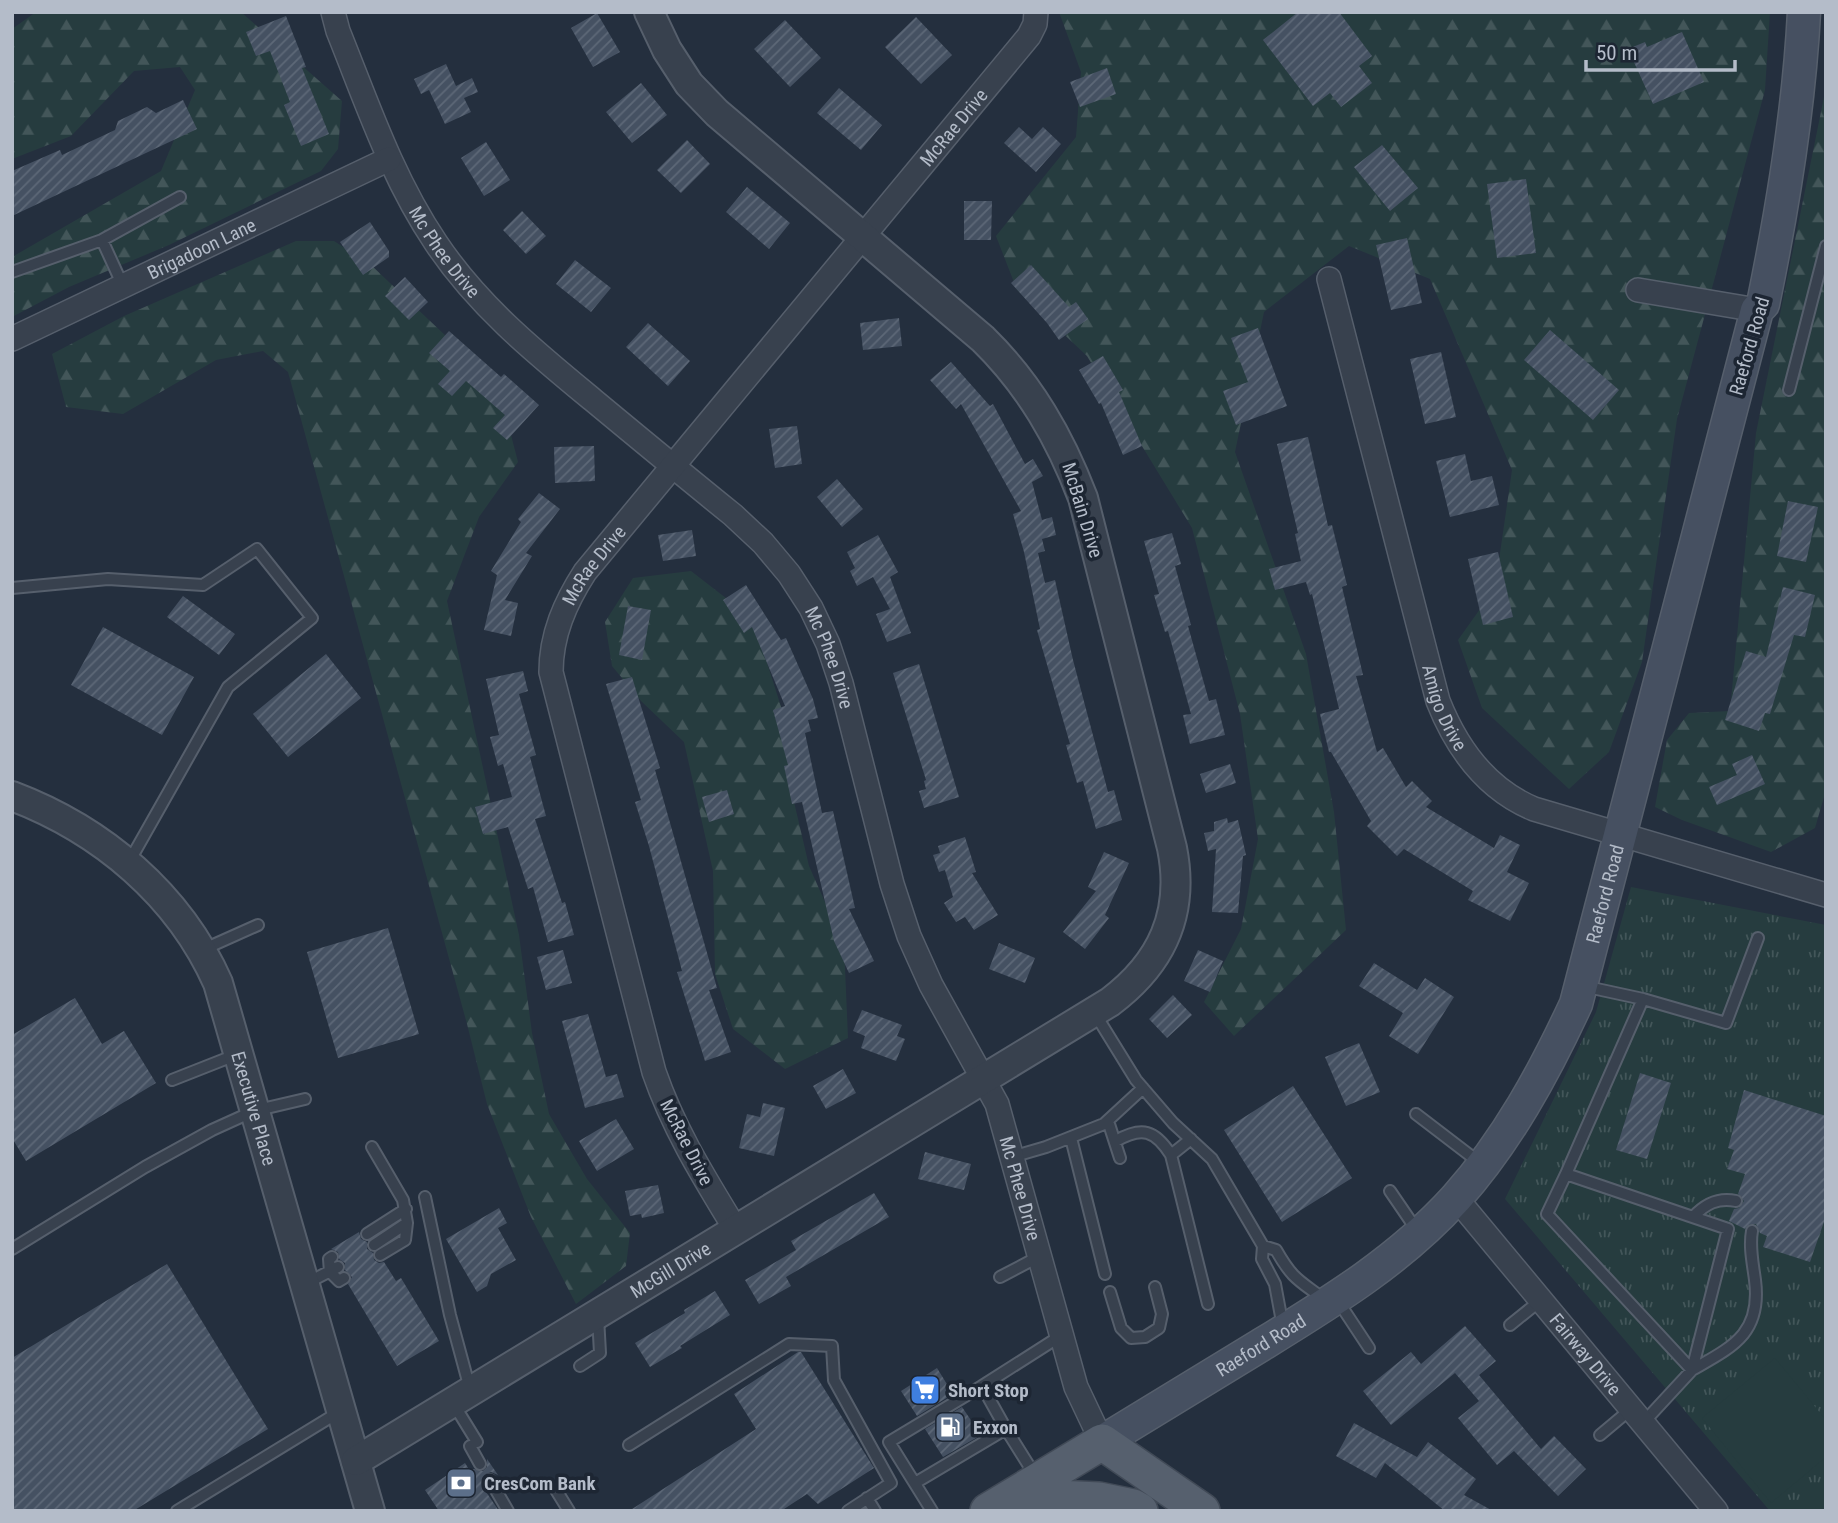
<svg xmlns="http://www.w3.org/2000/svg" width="1838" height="1523" viewBox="0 0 1838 1523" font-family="'Roboto Condensed',sans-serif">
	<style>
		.grass { fill: url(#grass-tufts) }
		.forest { fill: url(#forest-firs) }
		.pitch { fill: #263c3f }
		.building { fill: url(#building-hatch) }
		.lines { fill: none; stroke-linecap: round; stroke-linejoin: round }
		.service-casing { stroke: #565f6c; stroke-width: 14 }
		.minor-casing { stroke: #565f6c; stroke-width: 26 }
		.tertiary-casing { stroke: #565f6c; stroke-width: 32 }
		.secondary-casing { stroke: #565f6c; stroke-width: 35 }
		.primary-casing { stroke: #414a57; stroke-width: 38 }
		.service { stroke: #38414e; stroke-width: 10 }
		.minor { stroke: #38414e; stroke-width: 23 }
		.tertiary { stroke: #38414e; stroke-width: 28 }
		.secondary { stroke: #465061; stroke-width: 32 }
		.primary { stroke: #56606e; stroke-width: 35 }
		.labels { text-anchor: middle; stroke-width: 7; stroke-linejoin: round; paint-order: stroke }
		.street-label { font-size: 19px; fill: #b4bcc9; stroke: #1d2633 }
		.poi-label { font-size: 19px; font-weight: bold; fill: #b4bcc9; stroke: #1d2633; text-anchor: start }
	</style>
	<defs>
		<pattern id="grass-tufts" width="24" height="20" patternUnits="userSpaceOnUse" patternTransform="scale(1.75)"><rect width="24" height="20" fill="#263c3f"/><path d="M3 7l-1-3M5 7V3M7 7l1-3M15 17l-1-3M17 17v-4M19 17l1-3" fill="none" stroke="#435659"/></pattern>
		<pattern id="forest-firs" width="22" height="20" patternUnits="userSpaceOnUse" patternTransform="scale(1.75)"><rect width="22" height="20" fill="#263c3f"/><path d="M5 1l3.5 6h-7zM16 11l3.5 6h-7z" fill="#435659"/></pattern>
		<pattern id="building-hatch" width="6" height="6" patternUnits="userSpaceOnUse" patternTransform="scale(1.75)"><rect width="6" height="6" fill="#455162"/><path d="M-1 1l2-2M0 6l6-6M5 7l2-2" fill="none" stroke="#5d6877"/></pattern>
	</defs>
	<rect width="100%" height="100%" fill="#242f3e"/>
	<path class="grass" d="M 1631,887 L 1826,925 L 1826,1511 L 1770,1511 L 1505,1199 L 1596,1012 Z"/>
	<path class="forest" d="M 36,12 L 241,12 L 342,101 L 338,149 L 321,171 L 169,245 L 69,287 L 12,317 L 12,257 L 161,171 L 195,90 L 180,67 L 134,71 L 71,136 L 12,159 L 12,29 Z
		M 1059,12 L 1770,12 L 1765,90 L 1677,419 L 1642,662 L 1609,752 L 1569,789 L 1482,708 L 1458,640 L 1495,588 L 1512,470 L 1430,279 L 1349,246 L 1264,312 L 1235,452 L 1306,654 L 1334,812 L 1346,930 L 1234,1036 L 1204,1002 L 1241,929 L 1258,839 L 1240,714 L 1192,528 L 1087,356 L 1017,290 L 996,236 L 1076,137 L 1081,72 Z
		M 1826,87 L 1826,790 L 1815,828 L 1771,852 L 1682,820 L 1655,807 L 1667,740 L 1689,713 L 1730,711 L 1756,433 Z
		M 296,241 L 334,241 L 371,265 L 448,338 L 504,408 L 518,462 L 479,517 L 447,601 L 519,935 L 532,1033 L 549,1114 L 587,1179 L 630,1233 L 626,1266 L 576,1304 L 531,1217 L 487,1104 L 467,1024 L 288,372 L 263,351 L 216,360 L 123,414 L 66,407 L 52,354 L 124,316 Z
		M 691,571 L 753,619 L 784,716 L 791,789 L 809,866 L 844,945 L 848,1038 L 785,1069 L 733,1029 L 715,974 L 713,871 L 684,742 L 641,701 L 612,666 L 605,622 L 633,578 Z"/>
	<path class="pitch" d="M 1775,1358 L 1826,1420 L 1826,1457 L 1771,1503 L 1702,1418 Z"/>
	<path class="building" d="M 1298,12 L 1339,12 L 1372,56 L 1359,66 L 1372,83 L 1341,107 L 1330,93 L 1313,106 L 1263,40 Z
		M 597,13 L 620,52 L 593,67 L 571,28 Z
		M 286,16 L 306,67 L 302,68 L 329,134 L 301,146 L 284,105 L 290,102 L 270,51 L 256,56 L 246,32 Z
		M 916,17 L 952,55 L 921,84 L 885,47 Z
		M 785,20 L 821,58 L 790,87 L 754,49 Z
		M 1682,32 L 1704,82 L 1653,104 L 1628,49 L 1645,42 L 1647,47 Z
		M 446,64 L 456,86 L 472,78 L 478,92 L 464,98 L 471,112 L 445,124 L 429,90 L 421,94 L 414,79 Z
		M 1107,68 L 1116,94 L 1080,107 L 1070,82 Z
		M 641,83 L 667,115 L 632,143 L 606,112 Z
		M 839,88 L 882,125 L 861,150 L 817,113 Z
		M 183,100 L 197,129 L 12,216 L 12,171 L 60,150 L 62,155 L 115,130 L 118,121 L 147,107 L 156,113 Z
		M 1019,127 L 1032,139 L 1043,127 L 1061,144 L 1036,172 L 1004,143 Z
		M 687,140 L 710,164 L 681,193 L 657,170 Z
		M 486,142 L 510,180 L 484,196 L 461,158 Z
		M 1382,145 L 1418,188 L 1390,211 L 1354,167 Z
		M 1526,179 L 1536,253 L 1497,258 L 1487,184 Z
		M 747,187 L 790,223 L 769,249 L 726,212 Z
		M 964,201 L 992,201 L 991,240 L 964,240 Z
		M 522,211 L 546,236 L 526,254 L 503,230 Z
		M 370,222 L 389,251 L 389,257 L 363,275 L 340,242 Z
		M 1407,238 L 1422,303 L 1391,310 L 1376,245 Z
		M 575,260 L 611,288 L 591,312 L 556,284 Z
		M 1031,265 L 1069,307 L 1076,302 L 1088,319 L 1059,340 L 1047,323 L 1011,283 Z
		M 405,277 L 428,302 L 409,320 L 385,296 Z
		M 899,318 L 902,346 L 863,350 L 860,323 Z
		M 648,323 L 690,361 L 668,386 L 626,347 Z
		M 1258,328 L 1287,406 L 1236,425 L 1223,391 L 1248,382 L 1231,338 Z
		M 1550,330 L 1619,390 L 1593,420 L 1524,360 Z
		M 449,331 L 501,377 L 504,374 L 539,405 L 507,440 L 493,428 L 505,415 L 466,381 L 452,396 L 438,384 L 450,371 L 429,353 Z
		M 1441,352 L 1456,417 L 1425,424 L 1410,359 Z
		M 1103,356 L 1123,390 L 1119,392 L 1142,446 L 1123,455 L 1101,403 L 1099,404 L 1079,370 Z
		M 951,362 L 990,406 L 993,404 L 1025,464 L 1033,459 L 1043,476 L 1032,482 L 1042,520 L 1052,517 L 1056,535 L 1042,539 L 1045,551 L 1038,553 L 1045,583 L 1055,580 L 1073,660 L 1108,792 L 1114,790 L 1122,820 L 1096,829 L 1083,781 L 1077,783 L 1066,745 L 1070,744 L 1037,630 L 1040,629 L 1024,552 L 1013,514 L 1021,511 L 961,404 L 956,409 L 930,380 Z
		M 797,426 L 802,464 L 775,468 L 769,429 Z
		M 1308,437 L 1328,526 L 1332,525 L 1347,585 L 1342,587 L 1363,675 L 1356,676 L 1377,752 L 1383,748 L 1406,787 L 1412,781 L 1432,801 L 1426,807 L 1494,848 L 1500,835 L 1520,845 L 1507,872 L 1529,883 L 1510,921 L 1468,900 L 1473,891 L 1404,849 L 1397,856 L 1367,826 L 1371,821 L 1331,752 L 1329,752 L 1320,714 L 1339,709 L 1312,594 L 1310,595 L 1306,582 L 1275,590 L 1269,569 L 1301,561 L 1295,534 L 1298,533 L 1277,444 Z
		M 594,446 L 595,481 L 555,483 L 554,447 Z
		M 1465,454 L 1471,481 L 1492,476 L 1499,505 L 1450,517 L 1436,461 Z
		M 837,479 L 863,509 L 842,527 L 817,497 Z
		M 539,493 L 560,509 L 526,553 L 532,556 L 505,600 L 518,603 L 511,636 L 484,630 L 497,575 L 491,571 L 521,522 L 518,519 Z
		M 1788,501 L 1818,507 L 1806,562 L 1777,556 Z
		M 692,530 L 696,556 L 663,561 L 658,535 Z
		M 1172,533 L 1181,564 L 1175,566 L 1191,625 L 1188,626 L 1209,701 L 1216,699 L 1225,735 L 1190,744 L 1183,715 L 1191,714 L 1168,631 L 1165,632 L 1154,595 L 1159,594 L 1144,541 Z
		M 878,535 L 898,572 L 890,577 L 911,633 L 887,642 L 876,614 L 890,609 L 873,577 L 857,586 L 850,571 L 855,568 L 847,552 Z
		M 1498,552 L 1513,617 L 1483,625 L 1468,559 Z
		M 746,585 L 781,640 L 786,638 L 813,699 L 818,718 L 808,720 L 811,731 L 805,733 L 822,813 L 833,811 L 855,908 L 849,909 L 874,961 L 849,973 L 834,941 L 802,802 L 792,804 L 784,766 L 788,765 L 773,710 L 785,706 L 752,627 L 744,633 L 723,600 Z
		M 1783,587 L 1815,595 L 1805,637 L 1794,635 L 1770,714 L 1765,713 L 1759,731 L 1725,720 L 1746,651 L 1766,657 Z
		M 183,596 L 235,634 L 219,655 L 167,617 Z
		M 628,606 L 651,610 L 642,660 L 619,655 Z
		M 103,627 L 194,677 L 162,735 L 71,685 Z
		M 326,654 L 361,698 L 288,757 L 253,714 Z
		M 919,664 L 959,797 L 924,808 L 919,791 L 926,789 L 924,781 L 926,780 L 893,673 Z
		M 523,671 L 528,691 L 519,694 L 536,755 L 530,757 L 546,816 L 535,819 L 562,903 L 565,902 L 574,935 L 548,942 L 533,887 L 528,889 L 508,827 L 483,834 L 475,807 L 512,797 L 503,764 L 498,766 L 490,737 L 499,735 L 486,679 Z
		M 632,677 L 660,768 L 655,770 L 717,988 L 709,990 L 731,1052 L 705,1061 L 677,972 L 682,971 L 649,846 L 635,802 L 641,800 L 606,684 Z
		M 1752,755 L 1765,784 L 1717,805 L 1709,787 L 1737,775 L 1732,764 Z
		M 1230,764 L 1236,783 L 1206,793 L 1200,774 Z
		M 727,790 L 734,814 L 709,822 L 702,797 Z
		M 1227,818 L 1228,823 L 1238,820 L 1246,855 L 1243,856 L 1238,913 L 1212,912 L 1216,849 L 1208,851 L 1204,833 L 1214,831 L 1214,822 Z
		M 965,837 L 976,872 L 972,873 L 998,915 L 974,930 L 965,917 L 956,922 L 944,903 L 953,897 L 945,870 L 939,872 L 933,855 L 940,853 L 938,846 Z
		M 1104,852 L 1129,863 L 1105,915 L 1109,918 L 1085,949 L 1063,932 L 1096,891 L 1088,887 Z
		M 388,928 L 419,1034 L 338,1058 L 307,952 Z
		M 999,943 L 1035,958 L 1025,983 L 989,969 Z
		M 563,950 L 572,983 L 546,990 L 537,957 Z
		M 1198,950 L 1223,961 L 1210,992 L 1184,981 Z
		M 1374,963 L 1417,990 L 1425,978 L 1454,997 L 1418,1054 L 1389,1036 L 1403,1013 L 1359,986 Z
		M 1173,995 L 1192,1015 L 1167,1038 L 1149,1019 Z
		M 75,998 L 102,1044 L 124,1031 L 156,1083 L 26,1161 L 12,1138 L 12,1035 Z
		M 862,1010 L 902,1025 L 897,1036 L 905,1039 L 896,1061 L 861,1048 L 865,1036 L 853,1031 Z
		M 588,1014 L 606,1077 L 617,1074 L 624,1097 L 585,1108 L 562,1021 Z
		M 1359,1043 L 1380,1092 L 1346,1106 L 1325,1057 Z
		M 843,1069 L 856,1093 L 826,1109 L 813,1086 Z
		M 1640,1073 L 1671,1083 L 1647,1159 L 1616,1150 Z
		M 1293,1086 L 1352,1178 L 1282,1222 L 1224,1130 Z
		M 1744,1090 L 1826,1116 L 1826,1216 L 1810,1262 L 1763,1247 L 1767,1236 L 1760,1233 L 1756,1224 L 1750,1224 L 1745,1229 L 1729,1221 L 1734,1209 L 1739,1208 L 1744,1201 L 1738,1194 L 1745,1174 L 1727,1169 L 1734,1150 L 1728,1148 Z
		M 763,1103 L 785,1108 L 774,1156 L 739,1148 L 747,1114 L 760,1117 Z
		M 616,1119 L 634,1149 L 597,1171 L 579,1141 Z
		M 925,1152 L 971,1164 L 964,1190 L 918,1179 Z
		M 658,1185 L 664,1213 L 642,1218 L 641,1214 L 630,1216 L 625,1191 Z
		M 874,1193 L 889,1217 L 786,1277 L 791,1286 L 759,1304 L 745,1280 L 796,1250 L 791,1241 Z
		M 499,1208 L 507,1223 L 498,1228 L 516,1260 L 491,1274 L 487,1286 L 477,1292 L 446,1239 Z
		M 359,1232 L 361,1239 L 367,1242 L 367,1249 L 373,1253 L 374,1260 L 379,1263 L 384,1262 L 396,1281 L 401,1278 L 439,1341 L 397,1366 L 348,1284 L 352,1277 L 345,1270 L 345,1263 L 339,1259 L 338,1252 L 331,1249 Z
		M 167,1264 L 268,1429 L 133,1511 L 12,1511 L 12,1358 Z
		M 715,1291 L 730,1315 L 680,1346 L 682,1348 L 650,1367 L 635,1343 L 685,1313 L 684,1310 Z
		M 1465,1326 L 1496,1361 L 1479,1375 L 1541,1449 L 1554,1436 L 1586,1469 L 1558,1496 L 1514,1451 L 1497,1465 L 1458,1418 L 1479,1401 L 1455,1373 L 1391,1425 L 1363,1391 L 1411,1352 L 1421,1364 Z
		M 798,1352 L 801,1352 L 874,1468 L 818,1504 L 807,1494 L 781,1511 L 629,1511 L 756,1429 L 734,1394 Z
		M 937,1368 L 953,1394 L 917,1416 L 901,1391 Z
		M 962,1407 L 981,1435 L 943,1457 L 925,1429 Z
		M 1354,1423 L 1417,1457 L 1428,1442 L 1476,1479 L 1464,1495 L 1493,1511 L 1445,1511 L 1385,1463 L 1376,1478 L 1336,1456 Z
		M 487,1459 L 498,1475 L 491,1472 L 486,1474 L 482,1486 L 499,1511 L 439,1511 L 425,1490 L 465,1463 L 470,1471 L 474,1469 L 483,1471 L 487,1467 Z"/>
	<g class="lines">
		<g class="service-casing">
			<path id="service" d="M 102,240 L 123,286
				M 12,272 L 102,240 L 180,197
				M 1789,390 L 1826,246
				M 12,588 L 108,579 L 203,585 L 257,549 L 312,618 L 228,687 L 129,862
				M 202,950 L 258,925
				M 1583,986 L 1643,999 L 1566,1174 L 1728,1229 L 1692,1370 L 1643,1423
				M 1643,999 L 1726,1023 L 1758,938
				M 1094,1012 L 1136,1080 L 1173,1123 L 1212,1159 L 1263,1246 L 1262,1259 L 1275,1284 L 1283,1327
				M 172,1080 L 238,1054
				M 1416,1114 L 1480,1163
				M 1108,1121 L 1120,1158
				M 1071,1138 L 1105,1274
				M 1116,1141 C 1142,1126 1155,1130 1171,1155 L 1208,1304
				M 372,1147 L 403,1200 L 407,1223 L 405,1240 L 380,1255
				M 1171,1155 L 1191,1139
				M 1012,1157 L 1046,1147 L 1104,1124 L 1143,1088
				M 1566,1174 L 1547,1214 L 1692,1370 C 1732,1347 1762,1334 1755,1280 C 1753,1264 1749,1247 1752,1231
				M 1390,1191 L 1418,1232
				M 425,1197 L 450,1315 L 470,1389
				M 1693,1217 C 1705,1204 1718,1197 1736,1201
				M 367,1234 L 406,1209
				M 374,1245 L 407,1223
				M 1263,1246 L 1276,1250 C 1293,1280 1299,1280 1325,1300
				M 12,1249 L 145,1167 L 212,1130 L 254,1111 L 305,1099
				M 332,1257 L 329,1259 L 330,1272 L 339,1281 L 344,1278
				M 1000,1277 L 1040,1256
				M 307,1283 L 338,1267
				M 1110,1292 L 1121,1328 L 1131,1338 L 1145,1337 L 1159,1328 L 1162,1314 L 1155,1287
				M 1338,1301 L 1369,1348
				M 1510,1325 L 1541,1300
				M 580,1366 L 600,1353 L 598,1317
				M 982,1386 L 1062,1335
				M 453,1403 L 477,1442
				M 1006,1429 L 1036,1477
				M 1600,1435 L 1631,1409
				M 629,1445 L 789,1344 L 832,1346 L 834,1380 L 891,1483 L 848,1511
				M 470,1446 L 480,1464
				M 490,1480 L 508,1511
				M 915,1483 L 1006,1429 L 982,1386 L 889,1442 L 932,1511
				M 556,1490 L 569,1511
				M 867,1498 L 875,1511
				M 177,1511 L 339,1412"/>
		</g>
		<g class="minor-casing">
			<g id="minor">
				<path id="s1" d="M 333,12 L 338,31 C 367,103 392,178 436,243 C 478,306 536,353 593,400 C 640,439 686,477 733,515 L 763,543 L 789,574 L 811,608 L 828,644 L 841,683 L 892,884 L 909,936 L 931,985 L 997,1104 L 1076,1387 L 1102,1442"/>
				<path id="s2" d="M 1329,279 L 1438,701 C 1457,749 1486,789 1534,809 L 1826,895"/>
				<path d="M 1638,290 L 1757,310"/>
				<path id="s3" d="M 12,339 L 389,159"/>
				<path id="s4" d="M 1456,1198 L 1716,1511"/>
				<path id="s5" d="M 736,1230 C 705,1179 674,1130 654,1072 L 551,672 C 551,635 565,603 585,572 L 1029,36 L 1035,24 L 1036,12"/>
			</g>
		</g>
		<g class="tertiary-casing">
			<g id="tertiary">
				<path id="s6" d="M 12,796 C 102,830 179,895 218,983 L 370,1511"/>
				<path id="s7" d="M 356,1461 L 1110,1002 C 1162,963 1185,913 1172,848 L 1083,498 C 1060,438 1030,385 983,339 L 717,113 L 689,84 L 667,50 L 649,12"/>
			</g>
		</g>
		<g class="secondary-casing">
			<g id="secondary">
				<path id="s8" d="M 1102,1442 C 1155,1410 1208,1377 1261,1345 C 1331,1302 1400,1260 1456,1198 C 1507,1141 1544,1073 1576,1004 L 1757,310 L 1763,304 C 1783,207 1799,111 1804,12"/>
			</g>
		</g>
		<g class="primary-casing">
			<path id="primary" d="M 1013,1496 L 1099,1500 L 1133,1507 L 1140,1511
				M 988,1511 L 1102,1442 L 1202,1511"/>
		</g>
		<use href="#service" class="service"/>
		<use href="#minor" class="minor"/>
		<use href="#tertiary" class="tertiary"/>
		<use href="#secondary" class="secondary"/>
		<use href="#primary" class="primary"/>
	</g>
	<defs>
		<g id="supermarket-square" transform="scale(1.575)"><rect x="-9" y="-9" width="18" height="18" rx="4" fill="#3f7fe0" stroke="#1d2633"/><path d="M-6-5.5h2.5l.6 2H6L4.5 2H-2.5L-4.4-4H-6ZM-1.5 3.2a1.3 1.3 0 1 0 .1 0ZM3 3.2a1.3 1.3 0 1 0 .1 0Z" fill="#fff"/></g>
		<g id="fuel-square" transform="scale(1.575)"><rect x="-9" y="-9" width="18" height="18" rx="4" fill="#5c6f8a" stroke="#1d2633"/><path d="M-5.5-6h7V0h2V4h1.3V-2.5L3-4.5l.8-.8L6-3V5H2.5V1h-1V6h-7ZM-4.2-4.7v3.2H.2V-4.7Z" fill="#fff"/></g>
		<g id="bank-square" transform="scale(1.575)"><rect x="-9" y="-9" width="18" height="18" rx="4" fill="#5c6f8a" stroke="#1d2633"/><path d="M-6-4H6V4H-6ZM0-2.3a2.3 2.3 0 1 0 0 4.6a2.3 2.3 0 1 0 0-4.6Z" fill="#fff"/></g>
	</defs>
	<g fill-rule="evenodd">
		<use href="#supermarket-square" x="925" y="1390"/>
		<use href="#fuel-square" x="950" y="1427"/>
		<use href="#bank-square" x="461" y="1483"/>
	</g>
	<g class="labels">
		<g class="street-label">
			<text dy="7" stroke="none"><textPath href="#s5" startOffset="1276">McRae Drive</textPath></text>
			<text dy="7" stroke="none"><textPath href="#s3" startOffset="210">Brigadoon Lane</textPath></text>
			<text dy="7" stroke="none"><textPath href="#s1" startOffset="266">Mc Phee Drive</textPath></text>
			<text transform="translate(1749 346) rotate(-74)" y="7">Raeford Road</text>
			<text transform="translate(1083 510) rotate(73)" y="7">McBain Drive</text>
			<text dy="7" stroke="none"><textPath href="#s5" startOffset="709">McRae Drive</textPath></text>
			<text dy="7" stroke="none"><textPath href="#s1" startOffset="833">Mc Phee Drive</textPath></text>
			<text dy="7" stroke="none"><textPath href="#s2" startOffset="444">Amigo Drive</textPath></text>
			<text dy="7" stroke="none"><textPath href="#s8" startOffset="774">Raeford Road</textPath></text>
			<text dy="7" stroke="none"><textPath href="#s6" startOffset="416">Executive Place</textPath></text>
			<text transform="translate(687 1142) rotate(63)" y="7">McRae Drive</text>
			<text dy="7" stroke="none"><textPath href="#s1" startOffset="1400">Mc Phee Drive</textPath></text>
			<text dy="7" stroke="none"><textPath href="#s7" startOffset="368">McGill Drive</textPath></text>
			<text dy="7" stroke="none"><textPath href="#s8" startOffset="186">Raeford Road</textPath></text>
			<text dy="7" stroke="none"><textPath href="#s4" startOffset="203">Fairway Drive</textPath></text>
		</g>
		<g class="poi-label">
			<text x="948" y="1397">Short Stop</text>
			<text x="973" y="1434">Exxon</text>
			<text x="484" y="1490">CresCom Bank</text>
		</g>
	</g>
	<rect width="1838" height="1523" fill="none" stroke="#b4bcc9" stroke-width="28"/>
	<path d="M1586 60v10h149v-10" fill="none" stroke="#b4bcc9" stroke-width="3.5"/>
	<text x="1596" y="60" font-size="21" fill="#b4bcc9" stroke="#1d2633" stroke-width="5" paint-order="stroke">50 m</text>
</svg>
